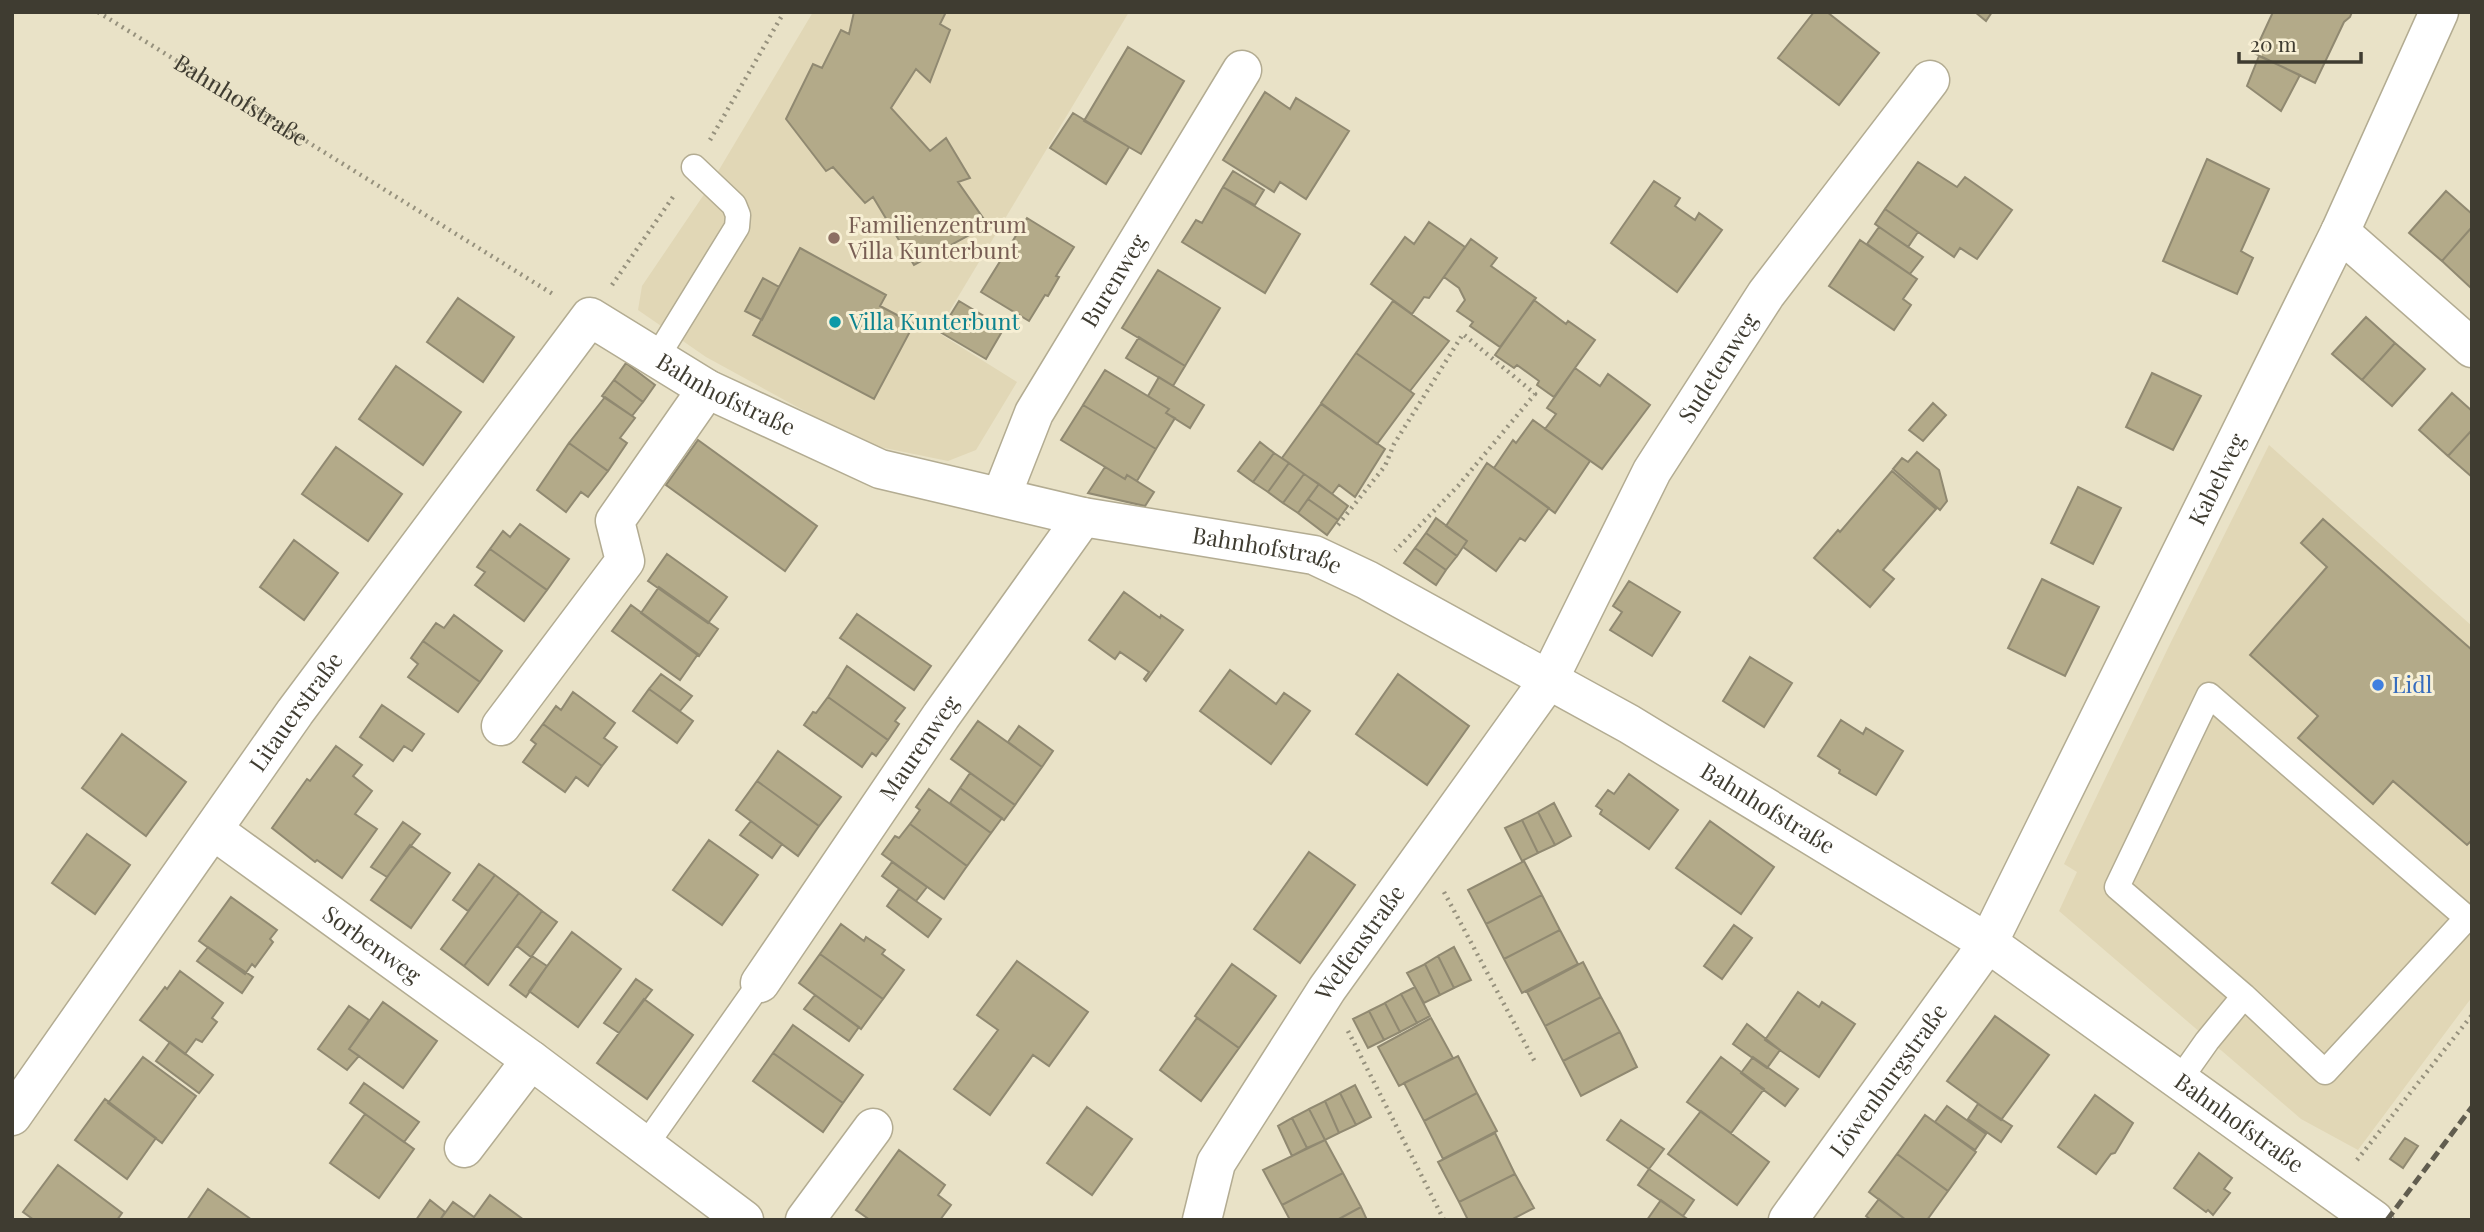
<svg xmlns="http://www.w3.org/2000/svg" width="2484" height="1232" viewBox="0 0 2484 1232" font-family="'Playfair Display',serif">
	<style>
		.built { fill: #e1d7b6 }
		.building { fill: #b3aa89; stroke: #908971; stroke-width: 2 }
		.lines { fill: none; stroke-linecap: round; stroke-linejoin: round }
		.lane-casing { stroke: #b3ac92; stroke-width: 27 }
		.street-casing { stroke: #b3ac92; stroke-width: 41 }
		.path { stroke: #96917d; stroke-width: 4.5; stroke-dasharray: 2 5; stroke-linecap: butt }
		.lane { stroke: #fff; stroke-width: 24 }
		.street { stroke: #fff; stroke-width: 38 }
		.rail { stroke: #615d4f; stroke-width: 5; stroke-dasharray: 10 5; stroke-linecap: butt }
		.education-dot { fill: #8d6e63; stroke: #f7efd4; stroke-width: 2.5 }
		.culture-dot { fill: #0f9aa8; stroke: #f7efd4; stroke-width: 2.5 }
		.shop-dot { fill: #3f7fe0; stroke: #f7efd4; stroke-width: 2.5 }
		.labels { text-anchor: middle; stroke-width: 6; stroke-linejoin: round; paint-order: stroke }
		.street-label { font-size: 23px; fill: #3f3c31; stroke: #f7efd4 }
		.education-label { font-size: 23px; fill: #785e54; stroke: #f7efd4; text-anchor: start }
		.culture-label { font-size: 23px; fill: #0d838f; stroke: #f7efd4; text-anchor: start }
		.shop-label { font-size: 23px; fill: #366cbe; stroke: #f7efd4; text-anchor: start }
	</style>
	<rect width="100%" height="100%" fill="#e9e2c7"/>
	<path class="built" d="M 813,12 L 1129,12 L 937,332 L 1017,382 L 976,450 L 948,461 L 865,444 L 706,357 L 638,310 L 642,286 L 707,190 Z
		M 2269,445 L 2472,626 L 2472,997 L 2358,1150 L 2301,1119 L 2059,911 L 2077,872 L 2064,864 L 2170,644 Z"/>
	<path class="building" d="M 854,12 L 946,12 L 940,24 L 950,30 L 930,82 L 916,69 L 891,108 L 930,151 L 946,138 L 970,178 L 958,182 L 988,225 L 914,265 L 873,197 L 865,203 L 833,167 L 826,171 L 786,119 L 813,64 L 822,68 L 841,30 L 849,34 Z
		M 1814,12 L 1827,12 L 1879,53 L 1839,105 L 1778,58 Z
		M 1975,12 L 1992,12 L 1986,21 Z
		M 2273,12 L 2352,12 L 2350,17 L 2344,22 L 2315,83 L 2254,53 Z
		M 1128,47 L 1184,81 L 1141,154 L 1084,121 Z
		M 2259,56 L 2300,75 L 2281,111 L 2247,86 Z
		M 1265,92 L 1290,109 L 1296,98 L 1349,131 L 1306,199 L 1280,182 L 1274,192 L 1223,160 Z
		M 1073,113 L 1129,147 L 1106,184 L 1050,148 Z
		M 2207,159 L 2269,189 L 2241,251 L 2253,258 L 2237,294 L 2163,261 Z
		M 1918,162 L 1957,187 L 1965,177 L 2012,210 L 1977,259 L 1960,248 L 1954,257 L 1885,209 Z
		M 1233,171 L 1264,190 L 1255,205 L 1223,187 Z
		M 1654,181 L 1680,198 L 1675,206 L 1695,220 L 1699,213 L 1722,230 L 1677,292 L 1611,243 Z
		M 1223,187 L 1300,234 L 1265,293 L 1182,242 L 1196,220 L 1202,223 Z
		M 2446,191 L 2472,214 L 2472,227 L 2442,261 L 2409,233 Z
		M 1885,209 L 1918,232 L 1908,247 L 1875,224 Z
		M 1027,218 L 1074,247 L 1056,276 L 1059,277 L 1048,296 L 1045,295 L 1029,321 L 981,292 Z
		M 1429,222 L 1465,247 L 1429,298 L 1424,297 L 1412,314 L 1371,284 L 1405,237 L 1414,244 Z
		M 1879,227 L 1923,257 L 1910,274 L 1867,244 Z
		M 2472,227 L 2472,289 L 2442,261 Z
		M 1471,239 L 1497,258 L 1491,266 L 1536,298 L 1500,347 L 1470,326 L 1473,322 L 1457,311 L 1465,300 L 1459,288 L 1444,277 Z
		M 1860,240 L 1917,279 L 1903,299 L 1911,305 L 1894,330 L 1829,286 Z
		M 800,248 L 886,295 L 880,306 L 914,324 L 874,399 L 753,335 Z
		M 1158,270 L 1220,308 L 1185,366 L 1122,328 Z
		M 763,278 L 779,287 L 762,320 L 745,311 Z
		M 458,298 L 514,337 L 483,382 L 427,342 Z
		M 1534,300 L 1566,324 L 1568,321 L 1595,340 L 1554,397 L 1537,385 L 1539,381 L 1517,365 L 1514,368 L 1495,355 Z
		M 959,301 L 1004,328 L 986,359 L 940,332 Z
		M 1393,301 L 1449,341 L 1410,391 L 1356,353 Z
		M 2366,317 L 2395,343 L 2362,380 L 2332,354 Z
		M 1139,337 L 1185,366 L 1173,386 L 1126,358 Z
		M 2395,343 L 2425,369 L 2392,406 L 2362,380 Z
		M 1356,353 L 1414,394 L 1377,444 L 1321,403 Z
		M 626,363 L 655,385 L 643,402 L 614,380 Z
		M 396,366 L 461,412 L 423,465 L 359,419 Z
		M 1575,368 L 1600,386 L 1608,374 L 1650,405 L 1602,469 L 1545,429 L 1556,414 L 1547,408 Z
		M 1105,370 L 1169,409 L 1166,413 L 1175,418 L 1156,449 L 1083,405 Z
		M 2152,373 L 2201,396 L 2173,450 L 2126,427 Z
		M 1159,377 L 1204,405 L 1190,428 L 1166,413 L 1169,409 L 1148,396 Z
		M 614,380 L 643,402 L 632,416 L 602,396 Z
		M 2452,393 L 2472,411 L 2472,430 L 2448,456 L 2419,430 Z
		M 605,397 L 635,418 L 620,438 L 627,443 L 608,471 L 569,443 Z
		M 1933,403 L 1946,415 L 1923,441 L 1909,430 Z
		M 1321,404 L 1385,449 L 1355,497 L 1339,485 L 1332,494 L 1282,458 Z
		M 1083,405 L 1156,449 L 1137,481 L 1127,475 L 1125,479 L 1061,440 Z
		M 1533,420 L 1590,461 L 1555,513 L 1494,468 L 1513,440 L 1516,443 Z
		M 2472,430 L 2472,477 L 2448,456 Z
		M 698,440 L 817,526 L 785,571 L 666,485 Z
		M 1260,442 L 1274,453 L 1253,482 L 1238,471 Z
		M 569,443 L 608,471 L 588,497 L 581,492 L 566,512 L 537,490 Z
		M 336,447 L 402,494 L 368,541 L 302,494 Z
		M 1917,452 L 1939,470 L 1947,501 L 1940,510 L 1893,469 L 1902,458 L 1908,462 Z
		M 1274,453 L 1289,463 L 1268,492 L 1253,482 Z
		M 1289,463 L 1304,474 L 1283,503 L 1268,492 Z
		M 1487,463 L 1549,508 L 1525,541 L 1520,538 L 1496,571 L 1463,547 L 1467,541 L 1446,526 Z
		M 1105,467 L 1125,479 L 1127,475 L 1154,492 L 1145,506 L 1088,493 Z
		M 1892,471 L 1936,509 L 1883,570 L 1894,579 L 1870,607 L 1814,558 L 1838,530 L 1840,532 Z
		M 1304,474 L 1319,484 L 1298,513 L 1283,503 Z
		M 1319,484 L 1348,506 L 1338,520 L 1308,499 Z
		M 2078,487 L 2121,508 L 2093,564 L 2051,543 Z
		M 1308,499 L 1338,520 L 1327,535 L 1298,513 Z
		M 1436,518 L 1467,541 L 1457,556 L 1426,533 Z
		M 2323,519 L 2472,650 L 2472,840 L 2467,845 L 2393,781 L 2373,804 L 2298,738 L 2318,716 L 2250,655 L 2327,567 L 2301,543 Z
		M 520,524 L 569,559 L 547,590 L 490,549 L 503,531 L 510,537 Z
		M 1426,533 L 1457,556 L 1446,570 L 1415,548 Z
		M 294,540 L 338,573 L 304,620 L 260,587 Z
		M 1415,548 L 1446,570 L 1436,585 L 1404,563 Z
		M 490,549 L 547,590 L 524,621 L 475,585 L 485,572 L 477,567 Z
		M 667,554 L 727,597 L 708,623 L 648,581 Z
		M 2042,579 L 2099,607 L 2065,676 L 2008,648 Z
		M 1629,581 L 1680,612 L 1652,656 L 1610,630 L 1622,612 L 1613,606 Z
		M 659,587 L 718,629 L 699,656 L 641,613 Z
		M 1124,592 L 1160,618 L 1161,615 L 1183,630 L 1146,681 L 1144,679 L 1149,672 L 1120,652 L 1115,659 L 1089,640 Z
		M 631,605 L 698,654 L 680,680 L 612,631 Z
		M 857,614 L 931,666 L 914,690 L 840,638 Z
		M 454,615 L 502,651 L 480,682 L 423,641 L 436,623 L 444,628 Z
		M 423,641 L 480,682 L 458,712 L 408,677 L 418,664 L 411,658 Z
		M 1750,657 L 1792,683 L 1764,727 L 1723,701 Z
		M 847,666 L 905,708 L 895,721 L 899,724 L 888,740 L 828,697 Z
		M 1230,670 L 1276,704 L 1284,693 L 1310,711 L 1271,764 L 1200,711 Z
		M 661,674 L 692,696 L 680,711 L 649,689 Z
		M 1398,674 L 1469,726 L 1427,785 L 1356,734 Z
		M 649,689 L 693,721 L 677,743 L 633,711 Z
		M 573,692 L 615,723 L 604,738 L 617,747 L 602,766 L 543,724 L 556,706 L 561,710 Z
		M 828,697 L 888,740 L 876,756 L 872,753 L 862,767 L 804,725 L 813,712 L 816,713 Z
		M 382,705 L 424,734 L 412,751 L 404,746 L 393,761 L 360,737 Z
		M 1841,720 L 1863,734 L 1866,728 L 1903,751 L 1876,795 L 1839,773 L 1840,770 L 1818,756 Z
		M 978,721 L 1042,767 L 1015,805 L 951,759 Z
		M 543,724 L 602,766 L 588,786 L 576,777 L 565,792 L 523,762 L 536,744 L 531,740 Z
		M 1019,726 L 1053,751 L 1042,767 L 1008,742 Z
		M 122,734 L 186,782 L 146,836 L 82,788 Z
		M 336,746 L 362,765 L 353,776 L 372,791 L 355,814 L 377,829 L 342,878 L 317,860 L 315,862 L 272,828 L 307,779 L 310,781 Z
		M 778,751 L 841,797 L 819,826 L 757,781 Z
		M 970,773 L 1015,805 L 1004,820 L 960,788 Z
		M 1629,774 L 1678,810 L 1649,849 L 1600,814 L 1602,810 L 1596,806 L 1608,790 L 1614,794 Z
		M 757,781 L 819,826 L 798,856 L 736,810 Z
		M 960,788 L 1002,818 L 991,833 L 950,803 Z
		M 929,789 L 991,833 L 967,866 L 910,824 L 920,810 L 916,807 Z
		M 1554,803 L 1571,836 L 1555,845 L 1538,812 Z
		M 1538,812 L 1555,845 L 1538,853 L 1522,820 Z
		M 1522,820 L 1538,853 L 1522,861 L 1505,828 Z
		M 751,821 L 782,844 L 772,858 L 740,835 Z
		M 1710,821 L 1774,867 L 1741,914 L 1676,868 Z
		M 403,822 L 420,834 L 387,877 L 371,867 Z
		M 910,824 L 967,866 L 944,899 L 882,854 L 895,836 L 899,838 Z
		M 87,834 L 130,865 L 95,914 L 52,883 Z
		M 709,840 L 758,875 L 722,925 L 673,890 Z
		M 410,845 L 450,873 L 411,928 L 371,900 Z
		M 1309,852 L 1355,885 L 1300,963 L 1254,929 Z
		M 1524,861 L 1542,895 L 1486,924 L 1468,890 Z
		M 892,862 L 927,887 L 916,901 L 882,876 Z
		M 479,864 L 495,875 L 468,911 L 453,900 Z
		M 495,875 L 519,893 L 464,966 L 441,949 Z
		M 899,889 L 941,919 L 928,937 L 887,906 Z
		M 519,893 L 542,911 L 488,985 L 464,966 Z
		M 1542,895 L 1560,930 L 1504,959 L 1486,924 Z
		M 231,897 L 277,930 L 270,939 L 273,942 L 255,967 L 252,964 L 245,974 L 199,941 Z
		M 542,911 L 557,922 L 531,957 L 517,946 Z
		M 841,924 L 864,941 L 866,937 L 885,950 L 882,954 L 904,970 L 883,999 L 820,954 Z
		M 1734,925 L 1752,938 L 1722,979 L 1704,966 Z
		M 1560,930 L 1578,964 L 1522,993 L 1504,959 Z
		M 572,932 L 621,969 L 578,1027 L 529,991 Z
		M 208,947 L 253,977 L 242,993 L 197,961 Z
		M 1454,947 L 1471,980 L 1454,988 L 1438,956 Z
		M 820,954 L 883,999 L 861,1029 L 799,983 Z
		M 532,956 L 547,966 L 526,997 L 510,985 Z
		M 1438,956 L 1454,988 L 1440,995 L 1425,964 Z
		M 1017,961 L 1088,1012 L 1049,1066 L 1033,1055 L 990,1115 L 954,1089 L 998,1030 L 977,1015 Z
		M 1583,962 L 1601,997 L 1545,1026 L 1527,992 Z
		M 1232,964 L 1276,996 L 1239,1048 L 1195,1016 Z
		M 1425,964 L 1440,995 L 1424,1003 L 1407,973 Z
		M 180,971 L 223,1003 L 212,1018 L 217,1022 L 202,1042 L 196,1039 L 185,1054 L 140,1020 L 165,987 L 167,989 Z
		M 636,979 L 652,990 L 619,1033 L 604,1023 Z
		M 1415,987 L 1430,1016 L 1417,1023 L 1401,994 Z
		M 1798,992 L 1819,1007 L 1822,1002 L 1855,1024 L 1819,1077 L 1765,1040 Z
		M 1401,994 L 1417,1023 L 1400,1032 L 1385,1003 Z
		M 815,995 L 859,1027 L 849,1041 L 804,1009 Z
		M 1601,997 L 1620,1032 L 1563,1061 L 1545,1026 Z
		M 644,999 L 693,1035 L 647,1099 L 597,1063 Z
		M 383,1002 L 437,1041 L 403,1088 L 349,1049 Z
		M 1385,1003 L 1400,1032 L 1384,1040 L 1369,1011 Z
		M 349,1006 L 369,1020 L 349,1049 L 359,1056 L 347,1070 L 318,1049 Z
		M 1369,1011 L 1384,1040 L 1368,1048 L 1353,1019 Z
		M 1995,1016 L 2049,1055 L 2001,1120 L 1947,1081 Z
		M 1197,1018 L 1239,1048 L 1201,1101 L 1160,1070 Z
		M 1431,1018 L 1453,1058 L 1399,1086 L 1378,1047 Z
		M 1747,1024 L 1780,1050 L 1767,1068 L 1733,1044 Z
		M 793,1025 L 863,1075 L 843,1103 L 773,1053 Z
		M 1620,1032 L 1637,1067 L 1581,1096 L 1563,1061 Z
		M 170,1042 L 213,1075 L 199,1093 L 156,1061 Z
		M 773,1053 L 843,1103 L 823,1132 L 753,1081 Z
		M 1458,1056 L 1477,1093 L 1424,1121 L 1404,1083 Z
		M 143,1057 L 196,1096 L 162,1143 L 108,1103 Z
		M 1721,1057 L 1764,1089 L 1731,1133 L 1687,1102 Z
		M 1753,1057 L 1798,1089 L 1785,1106 L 1741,1073 Z
		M 364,1083 L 419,1122 L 404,1142 L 350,1103 Z
		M 1355,1085 L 1371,1117 L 1356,1125 L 1340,1093 Z
		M 1340,1093 L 1356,1125 L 1339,1133 L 1325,1101 Z
		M 1477,1093 L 1497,1131 L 1443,1159 L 1424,1121 Z
		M 2095,1095 L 2133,1123 L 2115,1153 L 2111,1154 L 2096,1174 L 2058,1147 Z
		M 105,1099 L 156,1138 L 127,1179 L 75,1140 Z
		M 1325,1101 L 1339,1133 L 1325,1140 L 1309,1109 Z
		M 1978,1104 L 2012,1126 L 2001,1142 L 1968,1119 Z
		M 1947,1106 L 1986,1134 L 1975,1150 L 1935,1122 Z
		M 1087,1107 L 1132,1139 L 1092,1195 L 1047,1163 Z
		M 1309,1109 L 1325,1140 L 1307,1148 L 1292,1118 Z
		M 1701,1111 L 1769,1162 L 1737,1205 L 1668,1154 Z
		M 365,1114 L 414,1149 L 379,1198 L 330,1163 Z
		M 1925,1115 L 1976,1152 L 1948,1191 L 1897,1154 Z
		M 1292,1118 L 1307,1148 L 1292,1156 L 1278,1126 Z
		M 1621,1120 L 1664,1149 L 1649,1169 L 1607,1140 Z
		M 1495,1133 L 1515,1174 L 1459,1202 L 1438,1162 Z
		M 2405,1138 L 2418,1146 L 2403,1168 L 2390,1159 Z
		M 1325,1140 L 1343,1173 L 1282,1205 L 1263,1170 Z
		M 899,1150 L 945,1185 L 938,1195 L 951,1205 L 940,1220 L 870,1220 L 856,1210 Z
		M 2199,1153 L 2232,1178 L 2224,1189 L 2230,1193 L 2213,1215 L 2208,1210 L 2206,1212 L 2174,1188 Z
		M 1897,1154 L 1948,1191 L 1927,1220 L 1906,1220 L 1869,1192 Z
		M 58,1165 L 122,1213 L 117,1220 L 34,1220 L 23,1212 Z
		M 1649,1169 L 1694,1200 L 1683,1216 L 1638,1185 Z
		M 1343,1173 L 1361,1207 L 1337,1220 L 1290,1220 L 1282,1205 Z
		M 1515,1174 L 1534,1208 L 1511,1220 L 1468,1220 L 1459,1202 Z
		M 208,1189 L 252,1220 L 187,1220 Z
		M 490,1195 L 524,1220 L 440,1220 L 453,1202 L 474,1217 Z
		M 1879,1199 L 1906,1220 L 1871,1220 L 1866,1216 Z
		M 430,1200 L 445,1212 L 440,1220 L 416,1220 Z
		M 1661,1200 L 1683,1216 L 1689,1220 L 1647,1220 Z
		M 1361,1207 L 1367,1220 L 1337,1220 Z"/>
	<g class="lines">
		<g class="lane-casing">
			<path id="lane" d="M 657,357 L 737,227 L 738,215 L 734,205 L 694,167
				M 2178,1082 L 2207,1041 L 2244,996 L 2325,1072 L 2467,918 L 2209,695 L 2117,887 L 2244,996
				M 645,1146 L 760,983"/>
		</g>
		<g class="street-casing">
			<g id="street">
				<path d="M 2340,232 L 2472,348"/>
				<path id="s2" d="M 1001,497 L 1034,413 L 1242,70"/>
				<path d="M 501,726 L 625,561 L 615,521 L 707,389"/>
				<path id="s3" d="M 213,830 L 531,1060 L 744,1220"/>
				<path id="s4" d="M 760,983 L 941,716 L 1083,517"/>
				<path id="s5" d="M 12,1116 L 295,712 L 590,317 L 707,389 L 880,469 L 1083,517 L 1314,555 L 1367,580 L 1629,724 L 1988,943 L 2374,1220"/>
				<path d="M 464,1148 L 531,1060"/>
				<path d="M 805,1220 L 873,1128"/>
				<path id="s6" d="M 1202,1220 L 1216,1163 L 1327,989 L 1548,681 L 1652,471 L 1766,294 L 1930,80"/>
				<path id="s7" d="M 1788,1220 L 1988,943 L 2340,232 L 2439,12"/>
			</g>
		</g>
		<g class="path">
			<path id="s1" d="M 98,12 L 556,296"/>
			<path d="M 710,140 L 784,12"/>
			<path d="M 612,285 L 675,194"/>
			<path d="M 1338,525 L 1385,466 L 1394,444 L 1463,334 L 1535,394 L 1458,486 L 1395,551"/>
			<path d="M 1444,892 L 1535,1062"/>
			<path d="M 1348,1031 L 1444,1220"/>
			<path d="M 2357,1160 L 2472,1015"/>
		</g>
		<use href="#lane" class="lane"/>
		<use href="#street" class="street"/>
		<path class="rail" d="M 2387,1220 L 2472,1107"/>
	</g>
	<circle class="education-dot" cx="834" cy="238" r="7"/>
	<circle class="culture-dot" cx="835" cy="322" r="7"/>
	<circle class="shop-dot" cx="2378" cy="685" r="7"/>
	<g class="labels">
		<g class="street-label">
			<text dy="8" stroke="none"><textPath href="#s1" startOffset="168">Bahnhofstraße</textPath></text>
			<text dy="8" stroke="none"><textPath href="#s2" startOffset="245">Burenweg</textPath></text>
			<text dy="8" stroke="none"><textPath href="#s6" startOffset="1001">Sudetenweg</textPath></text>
			<text dy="8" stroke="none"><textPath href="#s5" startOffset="1143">Bahnhofstraße</textPath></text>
			<text dy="8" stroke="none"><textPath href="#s7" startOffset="859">Kabelweg</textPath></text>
			<text dy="8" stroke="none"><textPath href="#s5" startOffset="1710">Bahnhofstraße</textPath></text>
			<text dy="8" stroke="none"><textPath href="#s5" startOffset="494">Litauerstraße</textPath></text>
			<text dy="8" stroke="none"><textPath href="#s4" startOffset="284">Maurenweg</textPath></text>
			<text dy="8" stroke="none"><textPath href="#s5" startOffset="2277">Bahnhofstraße</textPath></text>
			<text dy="8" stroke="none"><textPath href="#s6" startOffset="322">Welfenstraße</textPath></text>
			<text dy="8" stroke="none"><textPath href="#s3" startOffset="196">Sorbenweg</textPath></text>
			<text dy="8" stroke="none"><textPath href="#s7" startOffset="172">Löwenburgstraße</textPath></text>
			<text dy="8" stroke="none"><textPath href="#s5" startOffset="2844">Bahnhofstraße</textPath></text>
		</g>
		<g class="education-label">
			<text x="848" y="233">Familienzentrum<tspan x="848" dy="26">Villa Kunterbunt</tspan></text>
		</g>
		<g class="culture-label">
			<text x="849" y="330">Villa Kunterbunt</text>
		</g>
		<g class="shop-label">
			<text x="2392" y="693">Lidl</text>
		</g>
	</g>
	<rect width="2484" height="1232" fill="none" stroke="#3f3c31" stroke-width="28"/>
	<path d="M2239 52v10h122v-10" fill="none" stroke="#3f3c31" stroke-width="3.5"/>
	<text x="2250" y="52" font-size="21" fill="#3f3c31" stroke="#f7efd4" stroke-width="5" paint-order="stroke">20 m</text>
</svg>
